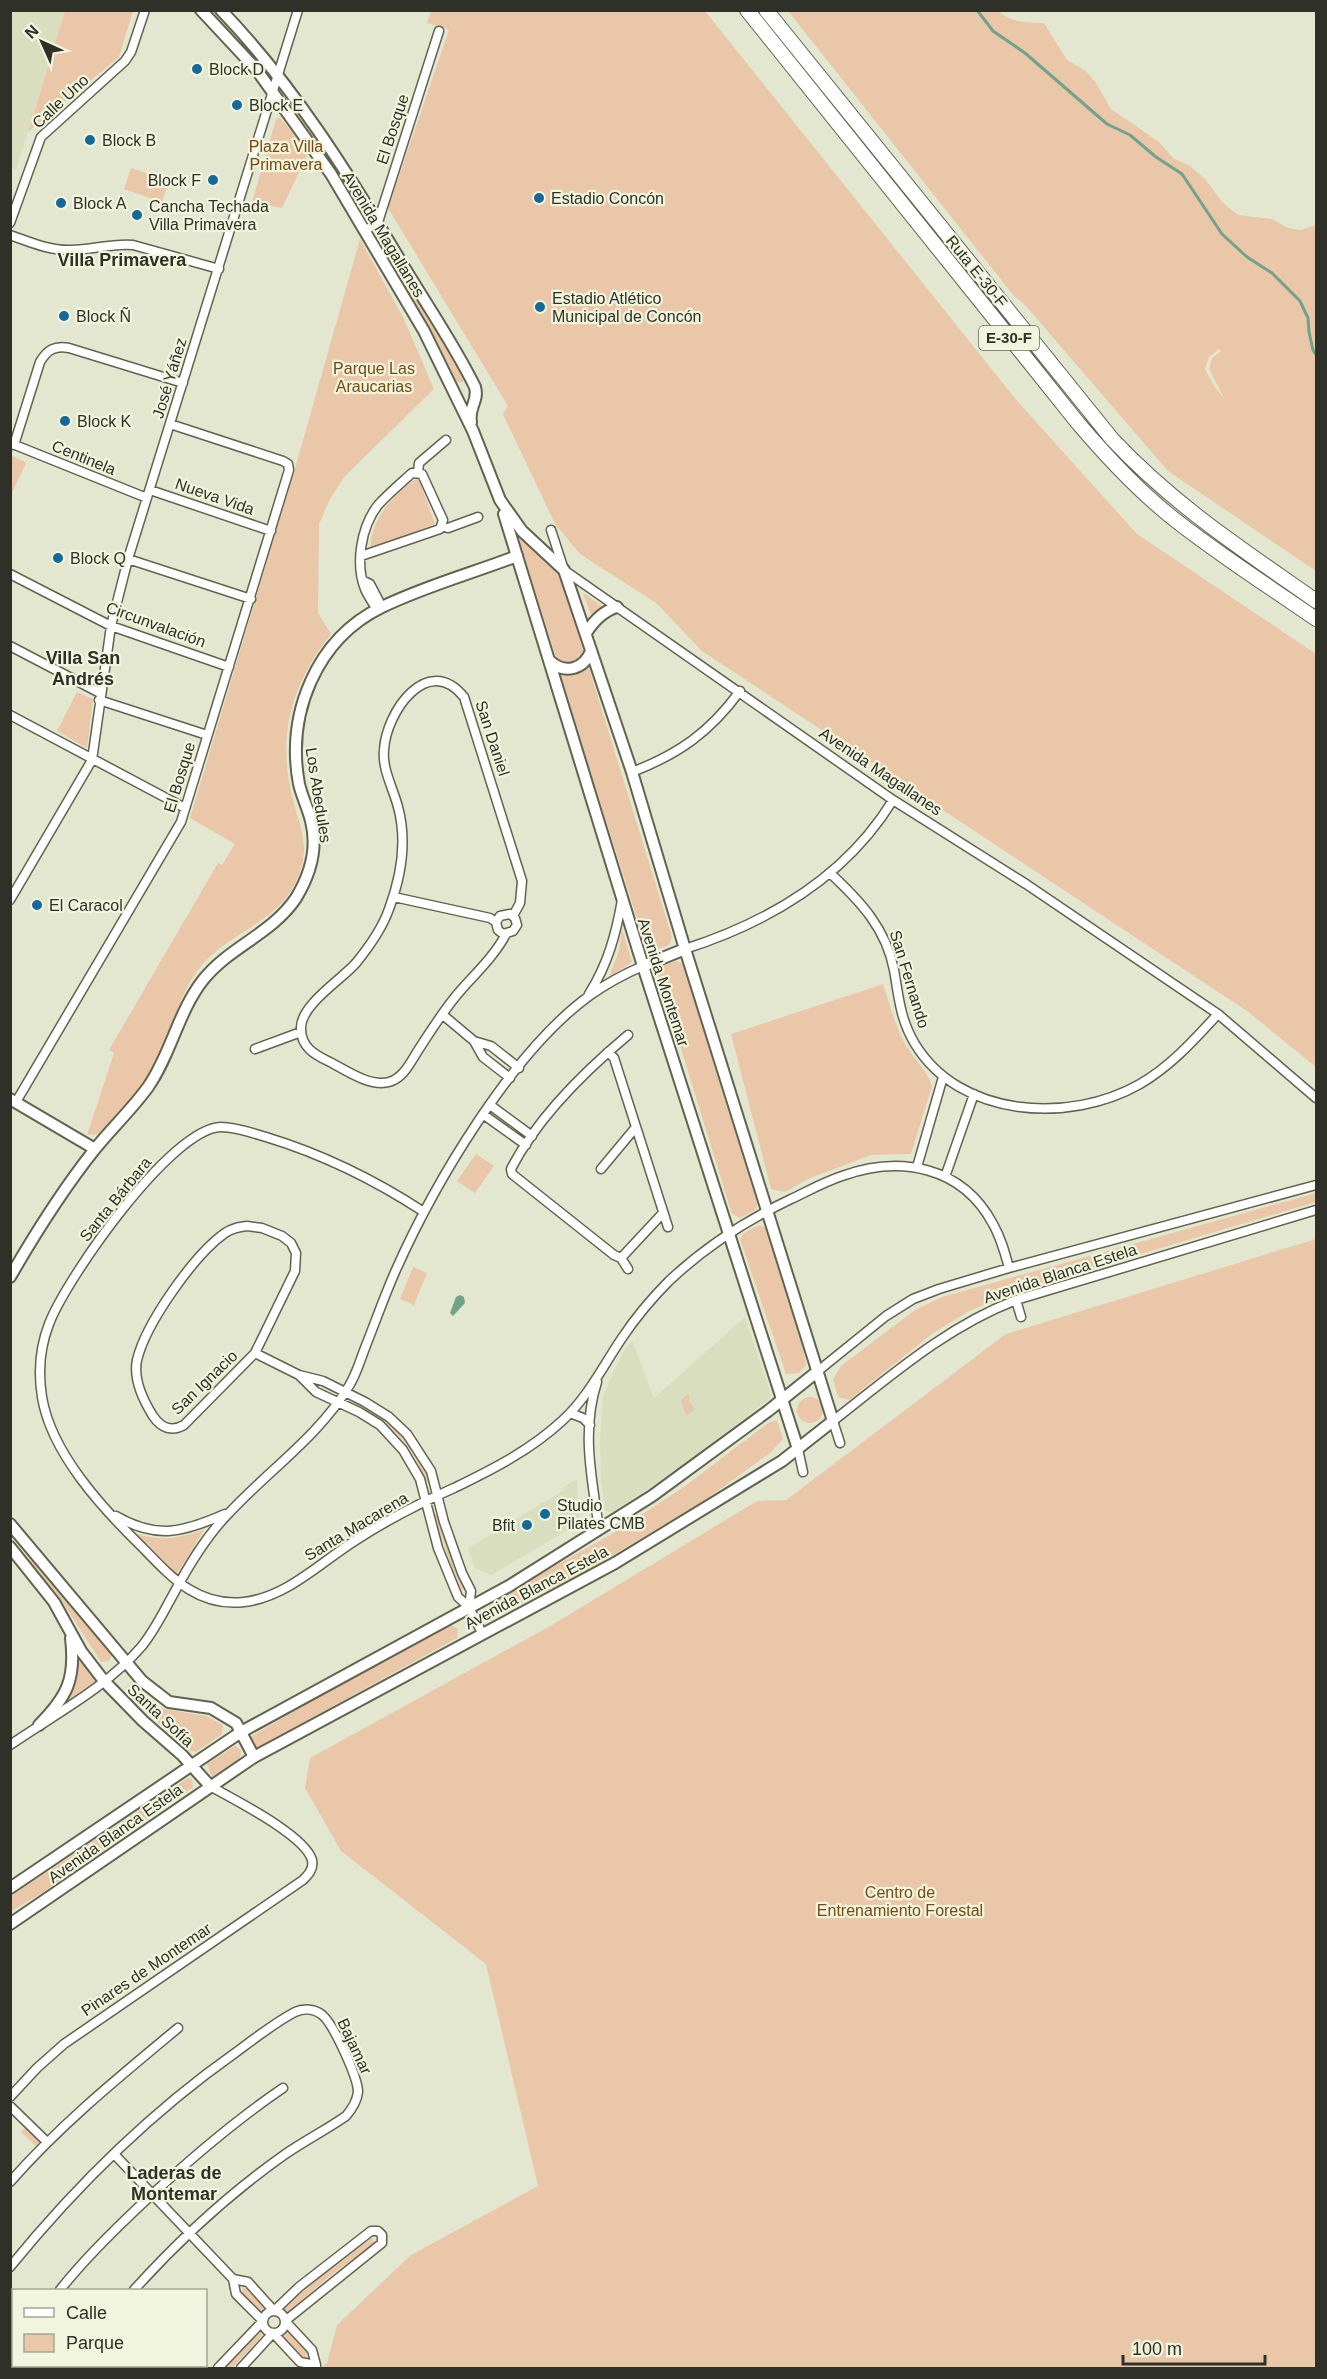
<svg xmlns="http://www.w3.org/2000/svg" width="1327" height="2379" viewBox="0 0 1327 2379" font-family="Helvetica,sans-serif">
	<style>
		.built { fill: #d9debf }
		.green { fill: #eac7a8; fill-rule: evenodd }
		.water { fill: #71a28c }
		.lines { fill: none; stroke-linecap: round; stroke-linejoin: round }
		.stream { stroke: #71a28c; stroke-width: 3 }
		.minor-casing { stroke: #60634f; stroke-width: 11 }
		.tertiary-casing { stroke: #60634f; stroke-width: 14 }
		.secondary-casing { stroke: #60634f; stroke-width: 14 }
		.trunk-casing { stroke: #60634f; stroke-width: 16 }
		.minor { stroke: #fff; stroke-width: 8 }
		.tertiary { stroke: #fff; stroke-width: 10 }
		.secondary { stroke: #fff; stroke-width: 10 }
		.trunk { stroke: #fff; stroke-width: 14 }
		.poi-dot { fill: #14699a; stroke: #f1f5dd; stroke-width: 2 }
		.labels { text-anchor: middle; stroke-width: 4.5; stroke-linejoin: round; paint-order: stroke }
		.shield { fill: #f1f5dd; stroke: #696b5e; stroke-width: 1.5 }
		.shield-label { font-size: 15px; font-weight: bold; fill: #2f3027 }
		.poi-label { font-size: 16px; fill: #2f3027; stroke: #f1f5dd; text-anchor: start }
		.street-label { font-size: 16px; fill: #2f3027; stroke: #f1f5dd }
		.park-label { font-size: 16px; fill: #784913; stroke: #f1f5dd }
		.neighbourhood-label { font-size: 18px; font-weight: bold; fill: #2f3027; stroke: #f1f5dd }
	</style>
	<rect width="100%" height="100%" fill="#e3e7d0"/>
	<path class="built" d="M 11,11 L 65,11 L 16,170 L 11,168 Z
		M 745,1317 L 771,1395 L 770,1398 L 681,1467 L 612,1512 L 607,1512 L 605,1510 L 601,1479 L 600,1441 L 603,1396 L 622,1354 L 632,1340 L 654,1398 Z
		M 577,1479 L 580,1523 L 491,1575 L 474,1567 L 468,1548 L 564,1490 L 563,1487 Z"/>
	<path class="green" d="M 65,11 L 133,11 L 119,57 L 28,132 Z
		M 208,11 L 215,11 L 223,18 L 269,69 L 267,73 Z
		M 431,11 L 705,11 L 1018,402 L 1137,534 L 1316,654 L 1316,1067 L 1247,1011 L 702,651 L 656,603 L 580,554 L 555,524 L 503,414 L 508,406 L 388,208 L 449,30 L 427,23 Z
		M 999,11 C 1010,23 1028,22 1044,23 L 1067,60 L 1086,71 L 1096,83 L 1111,109 L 1159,142 L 1173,158 L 1190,166 L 1205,179 L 1223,203 L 1238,215 L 1272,219 L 1288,228 L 1301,230 L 1316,225 L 1316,571 L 1168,471 L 1025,305 L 1014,296 L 788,11 ZM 1219,349 L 1221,351 L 1212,358 L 1209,369 L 1224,398 L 1214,386 L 1205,369 L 1209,357 Z
		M 288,99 L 368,213 L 364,215 L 286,104 Z
		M 280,118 L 309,151 L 282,208 L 252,202 L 276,119 Z
		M 131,168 L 169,181 L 162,202 L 124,189 Z
		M 380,234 L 450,348 L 465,379 L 461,383 L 454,381 L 433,339 L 375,237 Z
		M 360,239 L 404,319 L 434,389 L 345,476 L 330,499 L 319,524 L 318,613 L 331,634 C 290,686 276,738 294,803 C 299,824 308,841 302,865 C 287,922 235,927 202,965 C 180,991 175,1021 162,1051 C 148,1083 122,1108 99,1134 L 87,1135 L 114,1053 L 109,1050 L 218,863 L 222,865 L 235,844 L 190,818 L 298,458 Z
		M 11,455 L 26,463 L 11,495 Z
		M 417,479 L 420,482 L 435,524 L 371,548 C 368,525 396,488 417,479 Z
		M 518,537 L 559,572 L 584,653 C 577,665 569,665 557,660 Z
		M 583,593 L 584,593 L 603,607 L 591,615 Z
		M 588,665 L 672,937 L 669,945 L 653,951 L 646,946 L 559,673 C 570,678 581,675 588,665 Z
		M 77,692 L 93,699 L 87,748 L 57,731 Z
		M 622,929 L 632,962 L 609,977 L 619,951 Z
		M 676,961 L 683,963 L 758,1204 L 755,1210 L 740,1218 L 732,1214 L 657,971 L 659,967 Z
		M 883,984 C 889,1003 895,1024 904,1042 C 912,1057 927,1070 932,1086 L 911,1154 L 871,1155 L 808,1179 L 785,1192 L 771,1189 L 731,1034 Z
		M 476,1154 L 494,1166 L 475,1193 L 457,1181 Z
		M 1316,1193 L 1316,1202 L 1016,1291 L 969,1311 L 932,1334 L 849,1400 L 838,1397 L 833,1379 L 841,1366 L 915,1310 L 942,1297 Z
		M 759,1225 L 765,1228 L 803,1348 L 806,1365 L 799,1373 L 786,1374 L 740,1239 L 744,1233 Z
		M 1316,1239 L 1316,2368 L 320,2368 L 327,2363 L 337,2325 L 411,2255 L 538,2186 L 486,1964 L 341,1851 L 305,1788 L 310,1758 L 552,1625 L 757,1501 L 786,1500 L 1006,1334 Z
		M 413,1267 L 427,1273 L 414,1305 L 400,1299 Z
		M 689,1393 L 689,1401 L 695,1409 L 686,1416 L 681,1400 Z
		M797 1410a13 13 0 1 1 26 0a13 13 0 1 1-26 0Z
		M 356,1403 C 390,1420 418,1443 430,1481 L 428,1483 C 422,1476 418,1462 413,1454 C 399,1431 376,1418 353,1406 Z
		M 777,1420 L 783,1439 L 770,1453 L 705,1500 L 583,1573 L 504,1612 L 497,1608 L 496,1599 L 610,1535 L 684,1487 L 768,1423 Z
		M 437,1513 L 444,1536 L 466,1588 L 462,1590 L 449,1560 L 434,1514 Z
		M 204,1530 L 177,1574 L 137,1534 C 164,1542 178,1538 204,1530 Z
		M 29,1557 L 112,1655 L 109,1661 L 101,1662 L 60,1598 L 28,1560 Z
		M 451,1625 L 458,1629 L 457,1638 L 257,1748 L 250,1737 L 322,1695 Z
		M 75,1653 L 95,1681 L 63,1704 Z
		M 133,1685 L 158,1708 L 206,1716 L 223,1725 L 222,1734 L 196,1752 L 187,1750 L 126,1692 L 126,1687 Z
		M 235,1746 L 241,1750 L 240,1759 L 212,1777 L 207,1764 Z
		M 188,1778 L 192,1779 L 193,1787 L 42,1893 L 11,1911 L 11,1896 Z
		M 27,2126 L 42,2142 L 38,2148 L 21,2132 Z
		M 372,2238 L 375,2243 L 331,2275 L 288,2312 L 285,2311 L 284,2307 C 308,2279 342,2259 372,2238 Z
		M 244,2287 L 265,2306 L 262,2311 L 259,2311 L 241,2292 Z
		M 257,2332 L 261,2333 L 262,2336 L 232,2368 L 223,2368 Z
		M 286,2332 L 289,2332 L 307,2352 L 306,2357 L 303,2357 L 284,2337 Z"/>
	<path class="water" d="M 460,1295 L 464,1297 L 465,1303 L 453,1316 L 450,1313 L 456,1297 Z"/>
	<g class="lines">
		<path class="stream" d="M 977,10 L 993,31 L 1025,53 L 1107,124 L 1130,135 L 1156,157 L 1182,174 L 1222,234 L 1247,257 L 1272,273 L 1300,301 L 1308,318 L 1309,332 L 1313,350 L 1316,355"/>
		<g class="minor-casing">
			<path id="minor" d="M 10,223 L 41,137 L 125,61 L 131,52 L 145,10
				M 366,230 L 378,222 L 439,31
				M 10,235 C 30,242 50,251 71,250 C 92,250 112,243 133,245 L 219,269
				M 10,443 L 147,498
				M 14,445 L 40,362 C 47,350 55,345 69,348 L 183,383
				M 418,473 L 419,463 L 446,440
				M 150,490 L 271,531
				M 442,526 L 448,528 L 478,517
				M 551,530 L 564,570 L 893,800 L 1026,884 L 1218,1014 L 1316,1098
				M 361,556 L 440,529 L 443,520 L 422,474 L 412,473 C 401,483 388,494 378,505 C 361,527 355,564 365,589 C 368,596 373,603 377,610
				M 128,559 L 251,599
				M 10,574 L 111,626 L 229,667
				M 364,581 L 370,584 L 382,607
				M 10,646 L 100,693
				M 99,700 L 207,735
				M 10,715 L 185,808
				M 632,772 C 679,754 710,732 740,691
				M 830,873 C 860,901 886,928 894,970 C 899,998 900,1019 915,1044 C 960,1118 1070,1124 1140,1084 C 1171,1066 1194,1040 1218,1014
				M 394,897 L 490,918 L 496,922 L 498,930 L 503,934 L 513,931 L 517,925 L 515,918 L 510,914 L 500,916 L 496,922
				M 10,900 L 92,760 L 111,626 L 128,559 L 298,10
				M 506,934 C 495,955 477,972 461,990 C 445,1008 432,1029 419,1049 C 411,1061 404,1078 389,1082 C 370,1087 347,1071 330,1062 C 315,1055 300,1047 301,1027 C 302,1004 341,980 356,963 C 369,947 382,929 389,909 C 401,877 407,840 398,807 C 393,788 382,769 384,750 C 386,712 428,652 464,697 L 522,881 L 520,903 L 513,916
				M 685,949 C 769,922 846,877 893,800
				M 589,994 C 608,964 616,934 622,900
				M 443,1015 L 474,1041 L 483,1057 L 510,1078
				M 628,1035 C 585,1071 537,1118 511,1169 L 512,1174 L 614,1255 L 621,1258 L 628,1269
				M 474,1041 L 491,1046 L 519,1068
				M 255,1049 L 301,1032
				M 608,1052 L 614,1058 L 668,1227
				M 16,1102 L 181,822 L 289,470 L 288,464 L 283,461 L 170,424
				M 490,1105 L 532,1136
				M 484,1115 L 526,1145
				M 917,1167 L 943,1077
				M 601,1169 L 636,1127
				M 945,1177 L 974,1094
				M 424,1212 C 375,1180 322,1154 266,1137 C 252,1133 236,1127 221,1127 C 171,1128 66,1279 49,1324 C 40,1347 38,1372 42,1397 C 51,1453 103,1509 143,1548 C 172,1578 198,1607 244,1602 C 287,1597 321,1562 356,1540 C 387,1520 420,1503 454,1488 C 493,1469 531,1450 563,1420 C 588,1397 603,1366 622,1338 C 636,1317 652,1298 669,1281 C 705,1247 747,1220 791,1199 C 808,1191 824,1182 842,1176 C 900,1155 962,1166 993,1224 C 1001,1238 1005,1253 1009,1268
				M 247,1226 L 262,1228 L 282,1236 L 291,1243 L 296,1253 L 295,1271 L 255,1353 L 184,1425 C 172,1432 161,1428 153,1416 C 143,1400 133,1379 137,1360 C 146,1323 194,1255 225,1233 C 232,1228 239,1227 247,1226 Z
				M 621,1258 L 663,1213
				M 1016,1300 L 1021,1317
				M 255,1353 L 299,1375 L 323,1381 L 365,1402 L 389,1417 L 407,1434 L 431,1471 L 444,1522 L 462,1573 L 471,1591 L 469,1607
				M 818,1371 L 886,1316 L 913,1299 L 939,1289 L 1009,1268 L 1316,1185
				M 299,1375 L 316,1392 L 359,1412 L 380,1425 L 403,1450 L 420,1479 L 438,1548 L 458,1597 L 469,1607 L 482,1633
				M 597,1382 C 581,1431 592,1479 599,1529
				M 570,1413 L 583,1418 L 590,1425
				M 840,1443 L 833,1421 C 892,1375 946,1327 1016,1300 L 1316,1210
				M 798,1449 L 803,1472
				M 116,1516 C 157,1540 184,1532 225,1514
				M 10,1745 C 55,1714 106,1688 142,1646 C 155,1630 164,1611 174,1593 C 189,1565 206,1536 229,1513 C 269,1470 318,1437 349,1386 C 356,1375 360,1361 365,1348 C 375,1323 384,1297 395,1272 C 434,1184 511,1053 589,996 C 606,984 624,974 643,966
				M 10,2097 L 37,2068 L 64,2044 L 303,1880 C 308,1875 314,1869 312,1860 C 305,1835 233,1799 210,1786
				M 10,2106 L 47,2142
				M 114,2154 L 233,2279 L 236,2294 L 263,2321 L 218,2368
				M 10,2182 C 61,2124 119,2077 178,2028
				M 10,2267 C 76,2186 150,2113 235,2053 C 254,2039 274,2023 295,2012 C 304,2008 314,2009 321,2014 C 333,2022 358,2078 358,2092 C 357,2101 352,2109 346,2116 C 326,2130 304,2141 284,2155 C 229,2194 179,2240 134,2290
				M 233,2279 L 248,2282 L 274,2311 L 299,2287 L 371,2231 L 378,2231 L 382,2235 L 382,2243 L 285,2321 L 312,2350 L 316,2365 L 300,2362 L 273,2333 L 241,2368
				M 60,2290 C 85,2258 115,2229 145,2201 C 189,2160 233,2122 283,2088
				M263 2322a11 11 0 1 1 22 0a11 11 0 1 1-22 0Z
				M 75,2368 L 77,2366"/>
		</g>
		<g class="tertiary-casing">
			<path id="tertiary" d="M 10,1099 L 95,1149
				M 10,1277 C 36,1232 63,1189 95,1149 C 112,1128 132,1109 148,1087 C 171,1054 178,1012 203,980 C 229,947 272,934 296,898 C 310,875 318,848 311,821 C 308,808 302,797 299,784 C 286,714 316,639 382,607 C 425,586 473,573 517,556
				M 10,1524 L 142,1681 L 169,1702 L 211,1708 L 236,1723 L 254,1757
				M 10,1547 L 54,1602 L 81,1651 L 104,1681 L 143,1721 L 182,1755 L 210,1786
				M 39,1725 C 67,1697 76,1679 71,1638"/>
		</g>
		<g class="secondary-casing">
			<path id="secondary" d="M 221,10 C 293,85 348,173 401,262 C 426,304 454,344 475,387 C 479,401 468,408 471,422
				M 504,514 L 643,966 L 798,1449
				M 586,633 C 593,622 603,611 617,607
				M 550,661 C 565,675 584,669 591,651
				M 643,966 L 685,949
				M 10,1888 L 241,1732 L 509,1586 L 652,1496 L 768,1411 L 818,1371
				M 10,1924 L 254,1757 L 615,1563 L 782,1461 L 833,1421 L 685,949 L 632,772 L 564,570 L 522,531 L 500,500 L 473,431 L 424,331 L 331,174 L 256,69 L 201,10"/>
		</g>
		<g class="trunk-casing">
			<path id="trunk" d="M 747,10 L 1078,423 C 1106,456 1136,488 1169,515 C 1216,553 1267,585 1316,619
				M 766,10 L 1112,439 C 1175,506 1242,549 1316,601"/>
		</g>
		<use href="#minor" class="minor"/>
		<use href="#tertiary" class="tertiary"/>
		<use href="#secondary" class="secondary"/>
		<use href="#trunk" class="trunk"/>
	</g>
	<g class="poi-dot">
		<circle cx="197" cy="69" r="6"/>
		<circle cx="237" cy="105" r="6"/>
		<circle cx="90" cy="140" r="6"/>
		<circle cx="213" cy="180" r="6"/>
		<circle cx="539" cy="198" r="6"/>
		<circle cx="61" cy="203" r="6"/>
		<circle cx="137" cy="215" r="6"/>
		<circle cx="540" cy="307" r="6"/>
		<circle cx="64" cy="316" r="6"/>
		<circle cx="65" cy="421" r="6"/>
		<circle cx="58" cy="558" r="6"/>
		<circle cx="37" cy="905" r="6"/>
		<circle cx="545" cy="1514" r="6"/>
		<circle cx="527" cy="1525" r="6"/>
	</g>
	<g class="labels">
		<rect class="shield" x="979" y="326" width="60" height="24" rx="4.5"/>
		<g class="shield-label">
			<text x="1009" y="343">E-30-F</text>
		</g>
		<g class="poi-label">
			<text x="209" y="75">Block D</text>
			<text x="249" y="111">Block E</text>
			<text x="102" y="146">Block B</text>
			<text x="201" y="186" text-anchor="end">Block F</text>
			<text x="551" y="204">Estadio Concón</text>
			<text x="73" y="209">Block A</text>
			<text x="149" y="212">Cancha Techada<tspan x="149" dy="18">Villa Primavera</tspan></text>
			<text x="552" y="304">Estadio Atlético<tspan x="552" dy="18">Municipal de Concón</tspan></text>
			<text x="76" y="322">Block Ñ</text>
			<text x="77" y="427">Block K</text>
			<text x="70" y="564">Block Q</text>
			<text x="49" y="911">El Caracol</text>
			<text x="557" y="1511">Studio<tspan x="557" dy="18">Pilates CMB</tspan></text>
			<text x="515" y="1531" text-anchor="end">Bfit</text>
		</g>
		<g class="street-label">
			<text transform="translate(60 101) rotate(-43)" y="6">Calle Uno</text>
			<text transform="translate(392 129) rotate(-72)" y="6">El Bosque</text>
			<text transform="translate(384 234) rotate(59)" y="6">Avenida Magallanes</text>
			<text transform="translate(977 271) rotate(51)" y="6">Ruta E-30-F</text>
			<text transform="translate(169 378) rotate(-73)" y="6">José Yáñez</text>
			<text transform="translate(84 457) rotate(22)" y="6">Centinela</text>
			<text transform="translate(215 496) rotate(19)" y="6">Nueva Vida</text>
			<text transform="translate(156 624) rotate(20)" y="6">Circunvalación</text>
			<text transform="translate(493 738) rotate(72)" y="6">San Daniel</text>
			<text transform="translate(881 771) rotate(34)" y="6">Avenida Magallanes</text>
			<text transform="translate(179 777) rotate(-73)" y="6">El Bosque</text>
			<text transform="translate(319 795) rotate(81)" y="6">Los Abedules</text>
			<text transform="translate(910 979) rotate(73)" y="6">San Fernando</text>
			<text transform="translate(664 982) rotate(72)" y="6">Avenida Montemar</text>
			<text transform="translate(115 1199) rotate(-51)" y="6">Santa Bárbara</text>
			<text transform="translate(1060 1273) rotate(-18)" y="6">Avenida Blanca Estela</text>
			<text transform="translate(204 1382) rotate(-44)" y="6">San Ignacio</text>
			<text transform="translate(356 1526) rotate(-31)" y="6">Santa Macarena</text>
			<text transform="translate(536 1587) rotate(-28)" y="6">Avenida Blanca Estela</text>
			<text transform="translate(161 1715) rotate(43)" y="6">Santa Sofía</text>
			<text transform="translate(115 1833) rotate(-35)" y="6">Avenida Blanca Estela</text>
			<text transform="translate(146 1969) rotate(-34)" y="6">Pinares de Montemar</text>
			<text transform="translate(355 2046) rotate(65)" y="6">Bajamar</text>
		</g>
		<g class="park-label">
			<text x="286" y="152">Plaza Villa<tspan x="286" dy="18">Primavera</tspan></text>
			<text x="374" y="374">Parque Las<tspan x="374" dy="18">Araucarias</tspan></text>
			<text x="900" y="1898">Centro de<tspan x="900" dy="18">Entrenamiento Forestal</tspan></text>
		</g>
		<g class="neighbourhood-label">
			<text x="122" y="266">Villa Primavera</text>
			<text x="83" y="664">Villa San<tspan x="83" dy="21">Andrés</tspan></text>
			<text x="174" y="2179">Laderas de<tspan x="174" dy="21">Montemar</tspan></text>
		</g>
	</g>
	<rect width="1327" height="2379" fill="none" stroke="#2f3027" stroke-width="24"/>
	<rect x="12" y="2289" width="195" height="78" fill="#f1f5dd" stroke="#a3a694" stroke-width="1.5"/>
	<rect x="24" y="2308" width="30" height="9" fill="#ffffff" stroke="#a3a694" stroke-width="1.5"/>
	<text x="66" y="2319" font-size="18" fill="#2f3027">Calle</text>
	<rect x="24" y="2334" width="30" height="18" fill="#eac7a8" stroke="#a3a694" stroke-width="1.5"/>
	<text x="66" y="2349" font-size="18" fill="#2f3027">Parque</text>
	<g transform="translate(42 42) rotate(315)" stroke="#f1f5dd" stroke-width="4.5" paint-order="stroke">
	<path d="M0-4.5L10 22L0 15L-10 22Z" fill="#2f3027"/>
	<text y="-9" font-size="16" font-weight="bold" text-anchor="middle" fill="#2f3027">N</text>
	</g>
	<path d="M1123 2355v9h142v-9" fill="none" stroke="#2f3027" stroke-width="3"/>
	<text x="1132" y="2355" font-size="18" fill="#2f3027" stroke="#f1f5dd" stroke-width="4.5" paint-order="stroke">100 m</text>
</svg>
